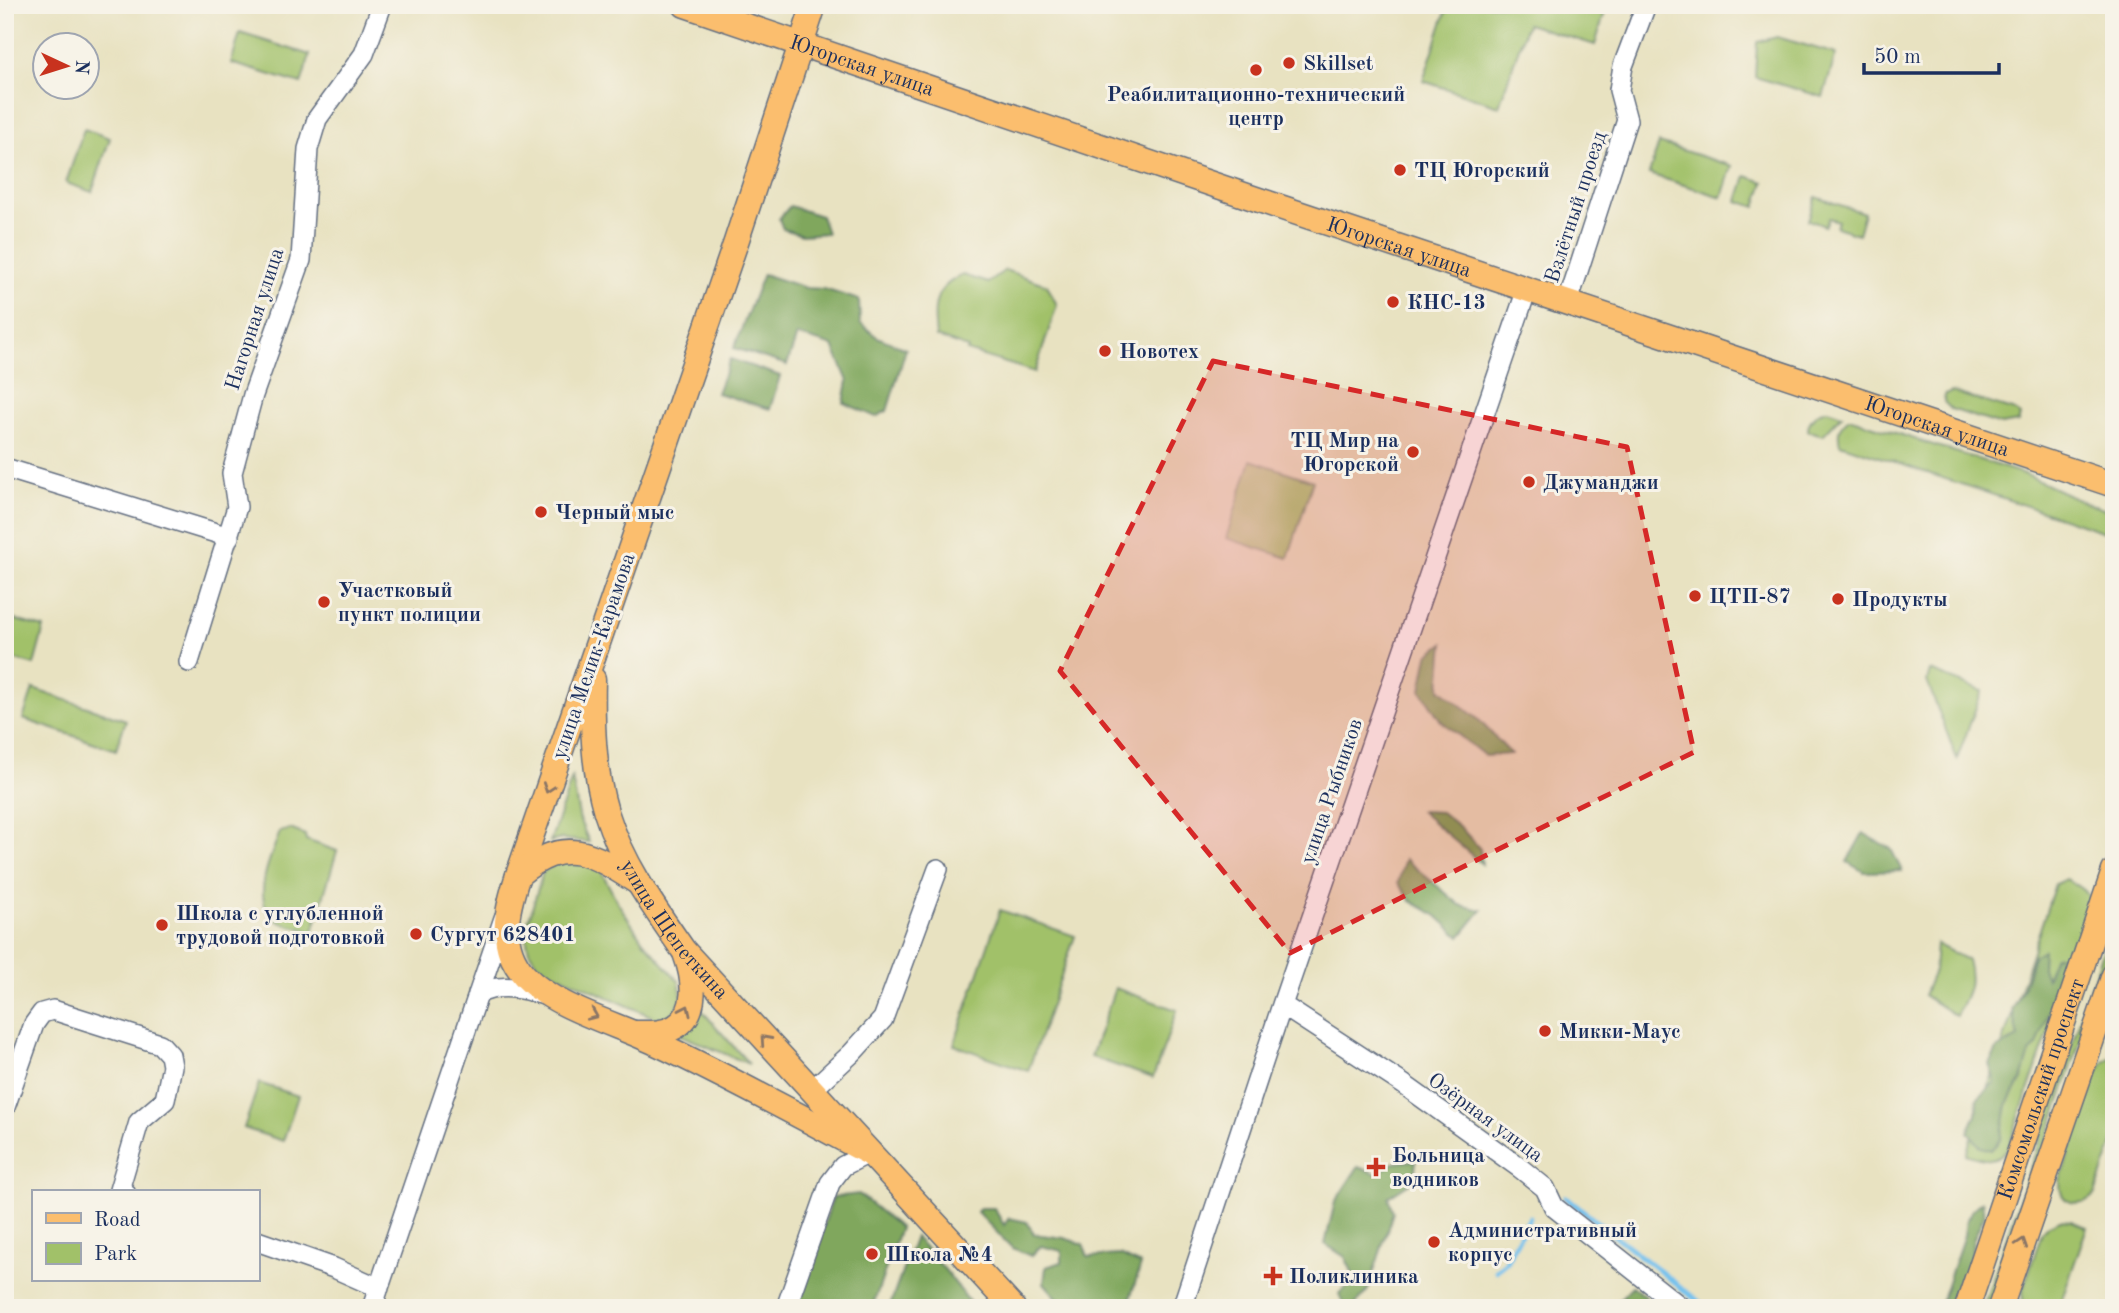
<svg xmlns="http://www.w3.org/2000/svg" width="2119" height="1313" viewBox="0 0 2119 1313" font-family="'Old Standard TT',serif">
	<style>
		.green { fill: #a1c169; stroke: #5e7864; stroke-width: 2 }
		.forest { fill: #80a75d; stroke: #4e6b5e; stroke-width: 2 }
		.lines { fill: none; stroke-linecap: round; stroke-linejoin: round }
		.stream { stroke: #73c1ee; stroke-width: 5 }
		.minor-casing { stroke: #636e81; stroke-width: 22 }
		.major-casing { stroke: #636e81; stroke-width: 27 }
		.minor { stroke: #fff; stroke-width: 19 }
		.major { stroke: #fbbe6e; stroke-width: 24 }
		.oneway { stroke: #8b7666 }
		.marked { fill: #d62828; fill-opacity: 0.2; stroke: #d62828; stroke-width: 5; stroke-dasharray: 14 9; stroke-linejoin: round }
		.poi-dot { fill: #c8321e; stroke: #f7f3e8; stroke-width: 2.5 }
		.labels { text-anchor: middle; stroke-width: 6; stroke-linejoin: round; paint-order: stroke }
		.poi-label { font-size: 21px; font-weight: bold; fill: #1b2f5e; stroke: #f7f3e8; text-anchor: start }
		.street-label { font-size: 21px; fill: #1b2f5e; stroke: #f7f3e8 }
	</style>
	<rect width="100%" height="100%" fill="#f7f3e8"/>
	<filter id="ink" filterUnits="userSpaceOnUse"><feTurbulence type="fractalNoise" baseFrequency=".0143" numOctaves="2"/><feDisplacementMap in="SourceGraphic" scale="14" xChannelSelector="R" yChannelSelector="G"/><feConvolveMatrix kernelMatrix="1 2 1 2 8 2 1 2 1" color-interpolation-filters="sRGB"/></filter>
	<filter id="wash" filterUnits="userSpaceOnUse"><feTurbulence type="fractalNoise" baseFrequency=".00686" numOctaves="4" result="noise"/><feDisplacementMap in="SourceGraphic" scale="28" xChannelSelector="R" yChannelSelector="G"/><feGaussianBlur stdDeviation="1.57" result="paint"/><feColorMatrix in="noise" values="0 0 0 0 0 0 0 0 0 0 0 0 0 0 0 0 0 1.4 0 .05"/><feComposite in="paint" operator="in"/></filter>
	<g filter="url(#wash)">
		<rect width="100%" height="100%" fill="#e8e2c1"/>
		<path class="green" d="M 1448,5 L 1607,5 L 1595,45 L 1527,24 L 1499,106 L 1423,81 Z
			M 240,33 L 310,55 L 301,84 L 231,63 Z
			M 1777,37 L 1836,54 L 1823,97 L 1755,77 L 1757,42 Z
			M 84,129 L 110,138 L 92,192 L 66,183 Z
			M 1659,143 L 1732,166 L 1722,197 L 1649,174 Z
			M 1746,176 L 1764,182 L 1756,207 L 1738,201 Z
			M 1816,197 L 1864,213 L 1858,234 L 1836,227 L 1838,221 L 1829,218 L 1825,226 L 1808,220 Z
			M 1005,270 L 1047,285 L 1057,305 L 1035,372 L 967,351 L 968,348 L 936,337 C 933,307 932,288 963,275 L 988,283 Z
			M 1952,392 L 2015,411 L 2020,416 L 2018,422 L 2001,425 L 1951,409 L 1944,402 L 1945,395 Z
			M 1827,410 L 1842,415 L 1823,435 L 1808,431 C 1808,419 1817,412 1827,410 Z
			M 1849,418 L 2024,474 L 2084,502 L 2114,513 L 2114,535 L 1840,444 C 1837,431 1839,426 1849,418 Z
			M 1251,460 L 1313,481 L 1288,558 L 1226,538 Z
			M 5,617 L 44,628 L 34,665 L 5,657 Z
			M 1930,671 L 1982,691 L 1957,759 L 1927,681 Z
			M 33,689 L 126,720 L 116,750 L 23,719 Z
			M 572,778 L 580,821 L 589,842 L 561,839 L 550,842 Z
			M 290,829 L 305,835 L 306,840 L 337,851 L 313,932 C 303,928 285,926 276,920 C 249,900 271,856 280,832 Z
			M 562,859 L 600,869 L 618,903 L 643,941 L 679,981 L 682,996 L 677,1009 L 666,1018 L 655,1018 L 552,972 L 537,963 L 529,951 L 525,932 L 543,872 Z
			M 2066,879 C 2081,887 2090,891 2092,908 L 2008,1148 C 1995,1164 1983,1160 1966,1154 L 2055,884 Z
			M 1000,910 L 1075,936 L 1028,1071 L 954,1045 Z
			M 2114,919 L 2114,941 L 1990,1308 L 1983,1308 Z
			M 1936,944 L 1967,960 C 1974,985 1967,994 1956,1016 L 1924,995 L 1934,971 Z
			M 1115,988 L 1177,1010 L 1153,1078 L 1091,1057 Z
			M 697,1005 L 749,1064 L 678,1034 Z
			M 2114,1056 L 2114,1141 L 2095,1194 C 2087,1205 2066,1207 2061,1192 C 2060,1188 2060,1184 2060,1180 L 2097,1073 L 2104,1061 Z
			M 259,1083 L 298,1096 L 283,1141 L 244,1128 Z
			M 2060,1220 L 2071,1221 L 2087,1227 L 2059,1308 L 2024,1308 L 2022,1293 L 2042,1232 L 2049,1225 Z"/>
		<path class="forest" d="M 790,206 L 821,216 L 827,233 L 802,235 L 783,229 L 779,219 Z
			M 763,274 L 806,288 L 824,289 L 859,300 L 860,323 L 877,337 L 906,349 L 887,411 L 876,417 L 844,403 L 848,381 L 833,346 L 797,335 L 787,365 L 734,348 Z
			M 730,359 L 780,376 L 770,409 L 717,393 Z
			M 1444,643 L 1440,689 L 1478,719 L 1511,754 L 1485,756 L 1441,721 L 1421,690 L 1428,655 Z
			M 1420,811 L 1441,812 L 1461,828 L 1480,849 L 1482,864 Z
			M 1863,833 L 1891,849 L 1902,871 L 1864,872 L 1847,862 Z
			M 1405,859 L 1460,905 L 1482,910 L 1460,937 L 1437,916 L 1411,901 L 1398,883 Z
			M 2043,950 L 2042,968 L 2046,978 L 2055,956 L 2063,955 L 2062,975 L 2037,1045 L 2030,1053 L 2022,1079 L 2007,1105 L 2001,1139 L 1991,1150 L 1981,1147 L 1968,1132 L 1976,1115 L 1977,1099 L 1995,1082 L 1989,1064 L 1998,1048 L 2018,1038 L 2012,1009 L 2024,986 L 2033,956 Z
			M 1416,1160 L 1414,1180 L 1388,1197 L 1393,1212 L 1368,1290 L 1353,1308 L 1346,1308 L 1339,1294 L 1355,1278 L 1345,1257 L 1325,1244 L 1335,1202 L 1358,1167 L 1377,1174 L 1393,1163 Z
			M 859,1194 L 900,1228 L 872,1308 L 797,1308 L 833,1197 Z
			M 1982,1201 L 1984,1215 L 1973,1241 L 1971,1258 L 1961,1282 L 1954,1308 L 1939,1308 L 1964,1235 L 1966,1221 L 1972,1210 Z
			M 980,1208 L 994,1208 L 1004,1225 L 1009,1218 L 1027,1222 L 1034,1234 L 1064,1238 L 1083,1244 L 1088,1257 L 1120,1255 L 1141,1265 L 1127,1308 L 1066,1308 L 1044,1283 L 1046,1267 L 1062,1262 L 1062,1251 L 1041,1246 L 1031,1256 L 1012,1248 L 977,1212 Z
			M 915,1237 L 945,1270 L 974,1308 L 889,1308 Z
			M 1632,1286 L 1658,1308 L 1611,1308 Z"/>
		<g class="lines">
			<path class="stream" d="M 1565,1197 L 1707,1308
				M 1496,1271 L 1506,1262 L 1530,1217"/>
		</g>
	</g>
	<g filter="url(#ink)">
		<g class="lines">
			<g class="minor-casing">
				<path id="minor" d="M 1568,302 L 1627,120 L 1619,90 L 1623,66 L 1646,5
					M 5,468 L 229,537
					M 189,662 L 237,507 L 232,473 L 253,395 L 301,260 L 308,149 L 317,119 L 364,54 L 382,5
					M 478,994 C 499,983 522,988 544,995
					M 1282,1005 L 1403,1084 L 1520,1168 L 1545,1188 L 1554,1207 L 1682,1308
					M 811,1091 L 852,1053 L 883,1019 L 938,869
					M 5,1107 L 34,1024 L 42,1013 L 53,1010 L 160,1044 L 170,1055 L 172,1066 L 165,1100 L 139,1122 L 119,1190 L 125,1192
					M 257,1241 L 334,1268 L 379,1288
					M 372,1308 L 504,918
					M 786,1308 L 830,1183 L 843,1166 L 869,1153
					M 1182,1308 L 1282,1005 L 1527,289"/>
			</g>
			<g class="major-casing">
				<g id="major">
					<path id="s1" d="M 685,5 L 1259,200 L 2114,485"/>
					<path d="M 814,5 L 736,242 L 518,875 C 507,909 497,944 524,975 C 552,1007 617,1024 656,1043 C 728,1077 798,1115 869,1153"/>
					<path id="s2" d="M 593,679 C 592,724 593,768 606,812 C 622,863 654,908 684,951 L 1013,1308"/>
					<path d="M 518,875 C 565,835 592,853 637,882"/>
					<path d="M 636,1033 C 649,1033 663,1034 675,1027 C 699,1013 694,978 686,956"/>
					<path id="s3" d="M 1967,1308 L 2114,871"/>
					<path d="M 2000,1308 L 2114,975"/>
				</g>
			</g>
			<use href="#minor" class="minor"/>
			<use href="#major" class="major"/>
		</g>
		<defs><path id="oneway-chevron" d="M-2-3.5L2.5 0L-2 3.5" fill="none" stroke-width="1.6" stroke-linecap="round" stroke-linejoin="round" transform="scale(1.75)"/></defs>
		<g class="oneway">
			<use href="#oneway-chevron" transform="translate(548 788) rotate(109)"/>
			<use href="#oneway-chevron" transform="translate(686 1010) rotate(-65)"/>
			<use href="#oneway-chevron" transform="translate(593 1015) rotate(23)"/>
			<use href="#oneway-chevron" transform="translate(765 1040) rotate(-132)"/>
			<use href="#oneway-chevron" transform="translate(2022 1243) rotate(-71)"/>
		</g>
	</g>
	<path class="marked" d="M 1213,361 L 1627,447 L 1694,752 L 1290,953 L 1060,671 Z"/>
	<g class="poi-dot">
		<circle cx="1289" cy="63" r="7"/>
		<circle cx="1256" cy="70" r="7"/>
		<circle cx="1400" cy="170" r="7"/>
		<circle cx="1393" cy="302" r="7"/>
		<circle cx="1105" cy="351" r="7"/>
		<circle cx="1413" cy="452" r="7"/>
		<circle cx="1529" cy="482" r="7"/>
		<circle cx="541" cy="512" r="7"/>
		<circle cx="1695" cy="596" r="7"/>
		<circle cx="1838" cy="599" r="7"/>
		<circle cx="324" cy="602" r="7"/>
		<circle cx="162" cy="925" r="7"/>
		<circle cx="416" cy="934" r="7"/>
		<circle cx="1545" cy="1031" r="7"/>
		<path d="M1372.5 1156.5h7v7h7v7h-7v7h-7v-7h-7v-7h7z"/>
		<circle cx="1434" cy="1242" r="7"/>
		<circle cx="872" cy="1254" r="7"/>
		<path d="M1269.5 1265.5h7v7h7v7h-7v7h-7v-7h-7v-7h7z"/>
	</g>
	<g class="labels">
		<g class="poi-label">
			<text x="1303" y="70">Skillset</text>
			<text x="1256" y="101" text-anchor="middle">Реабилитационно-технический<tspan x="1256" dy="24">центр</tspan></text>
			<text x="1414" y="177">ТЦ Югорский</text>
			<text x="1407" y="309">КНС-13</text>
			<text x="1119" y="358">Новотех</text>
			<text x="1399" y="447" text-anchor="end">ТЦ Мир на<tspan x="1399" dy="24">Югорской</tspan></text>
			<text x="1543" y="489">Джуманджи</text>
			<text x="555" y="519">Черный мыс</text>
			<text x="338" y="597">Участковый<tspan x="338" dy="24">пункт полиции</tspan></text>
			<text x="1709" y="603">ЦТП-87</text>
			<text x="1852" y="606">Продукты</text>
			<text x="176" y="920">Школа с углубленной<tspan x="176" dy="24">трудовой подготовкой</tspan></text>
			<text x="430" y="941">Сургут 628401</text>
			<text x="1559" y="1038">Микки-Маус</text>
			<text x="1392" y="1162">Больница<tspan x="1392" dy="24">водников</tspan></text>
			<text x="1448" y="1237">Административный<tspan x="1448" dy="24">корпус</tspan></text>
			<text x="886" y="1261">Школа №4</text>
			<text x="1289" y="1283">Поликлиника</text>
		</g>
		<g class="street-label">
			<text dy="7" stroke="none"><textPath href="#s1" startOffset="187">Югорская улица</textPath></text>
			<text transform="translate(1575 207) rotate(-72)" y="7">Взлётный проезд</text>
			<text dy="7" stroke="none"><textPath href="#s1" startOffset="754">Югорская улица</textPath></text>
			<text transform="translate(254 319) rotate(-72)" y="7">Нагорная улица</text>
			<text dy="7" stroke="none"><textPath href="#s1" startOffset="1321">Югорская улица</textPath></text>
			<text transform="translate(593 656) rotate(-71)" y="7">улица Мелик-Карамова</text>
			<text transform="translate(1331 791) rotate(-71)" y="7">улица Рыбников</text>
			<text dy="7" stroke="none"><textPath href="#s2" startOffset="271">улица Щепеткина</textPath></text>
			<text dy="7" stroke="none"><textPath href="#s3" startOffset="231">Комсомольский проспект</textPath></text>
			<text transform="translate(1486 1117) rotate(36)" y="7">Озёрная улица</text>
		</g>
	</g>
	<rect width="2119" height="1313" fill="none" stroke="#f7f3e8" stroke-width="28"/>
	<rect x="32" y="1190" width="228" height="91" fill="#f7f3e8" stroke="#9fa5b1" stroke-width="2"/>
	<rect x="46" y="1213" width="35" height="10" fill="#fbbe6e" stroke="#9fa5b1" stroke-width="2"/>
	<text x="94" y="1226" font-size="21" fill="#1b2f5e">Road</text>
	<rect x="46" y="1243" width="35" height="21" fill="#a1c169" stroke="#9fa5b1" stroke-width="2"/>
	<text x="94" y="1260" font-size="21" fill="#1b2f5e">Park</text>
	<g transform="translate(66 66) rotate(94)"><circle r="33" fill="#f7f3e8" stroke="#9fa5b1" stroke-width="2"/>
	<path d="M0-5L12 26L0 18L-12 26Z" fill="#c8321e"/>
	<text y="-10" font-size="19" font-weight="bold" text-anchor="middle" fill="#1b2f5e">N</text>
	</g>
	<path d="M1864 63v10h135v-10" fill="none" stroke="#1b2f5e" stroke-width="3.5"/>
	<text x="1874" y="63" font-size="21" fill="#1b2f5e" stroke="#f7f3e8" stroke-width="5" paint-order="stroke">50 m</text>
</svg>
